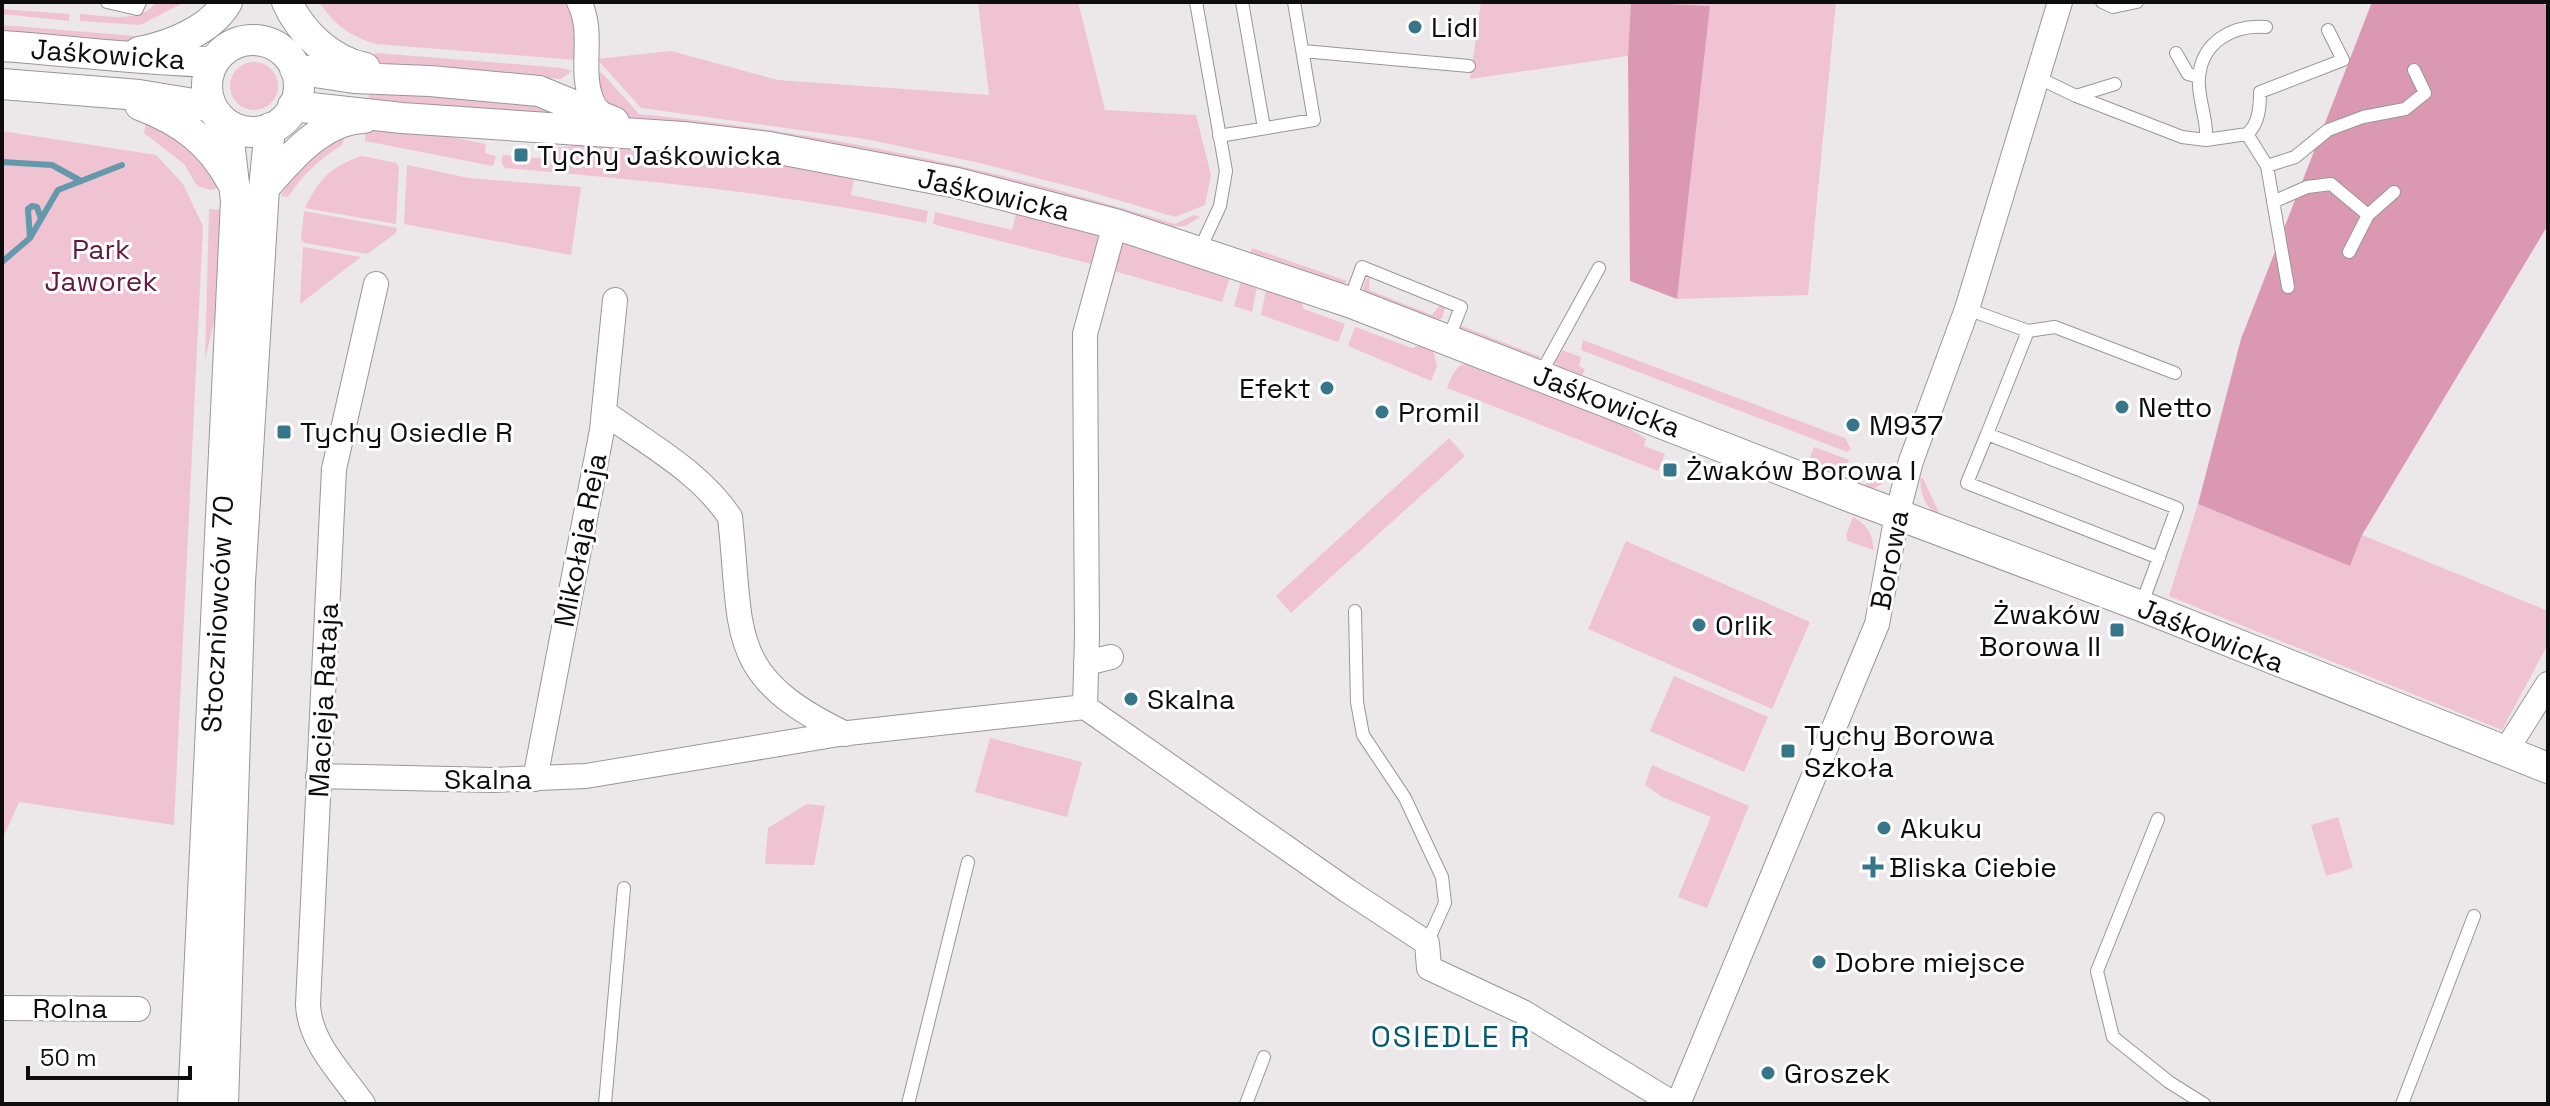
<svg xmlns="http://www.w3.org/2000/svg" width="2550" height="1106" viewBox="0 0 2550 1106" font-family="'Space Grotesk',sans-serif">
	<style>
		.green { fill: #f0c3d3 }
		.forest { fill: #da99b1 }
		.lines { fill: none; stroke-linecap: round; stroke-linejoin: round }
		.stream { stroke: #6498ab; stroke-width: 6 }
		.service-casing { stroke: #9a9697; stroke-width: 14 }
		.minor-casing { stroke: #9a9697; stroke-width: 26 }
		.tertiary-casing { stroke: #9a9697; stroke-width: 32 }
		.service { stroke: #fff; stroke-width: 12 }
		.minor { stroke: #fff; stroke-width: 24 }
		.tertiary { stroke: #fff; stroke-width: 30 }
		.poi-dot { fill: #36758a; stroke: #fff; stroke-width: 3 }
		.labels { text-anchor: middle; stroke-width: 6; stroke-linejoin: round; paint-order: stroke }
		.poi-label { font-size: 28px; fill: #0e0d0d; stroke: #fff; text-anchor: start }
		.street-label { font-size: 28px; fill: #0e0d0d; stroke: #fff }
		.park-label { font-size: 28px; fill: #661a3f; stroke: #fff }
		.neighbourhood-label { font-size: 30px; letter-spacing: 2px; fill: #015a70; stroke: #fff }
	</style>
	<rect width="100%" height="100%" fill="#ece7e9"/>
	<path class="green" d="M 156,2 L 183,3 L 140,25 L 80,21 L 80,14 C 104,15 141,25 156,2 Z
		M 319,2 L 565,2 L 574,17 L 575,60 L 376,44 C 349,36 335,25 319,2 Z
		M 978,2 L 1078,2 L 1105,110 L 1196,115 L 1211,175 L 1205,205 L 1175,217 L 1091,192 L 980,163 L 865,139 L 641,108 L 597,59 L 671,51 L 778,80 L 989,95 Z
		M 1481,2 L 1836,2 L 1808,295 L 1677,299 L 1710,6 L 1631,2 L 1628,56 L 1470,79 Z
		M 2,9 L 69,14 L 69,21 L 2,14 Z
		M 2,25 L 135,36 L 135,44 L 2,35 Z
		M 377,53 L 562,68 L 572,71 L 561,79 L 373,63 L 373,55 Z
		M230 86a24 24 0 1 1 48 0a24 24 0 1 1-48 0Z
		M 596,72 L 602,73 L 639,114 C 822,132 1000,169 1175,224 L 1194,215 L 1200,217 L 1185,226 L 1169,227 L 627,118 L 606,102 Z
		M 370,87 L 530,101 L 557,114 L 368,102 Z
		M 148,110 L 203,156 L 217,188 L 210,190 L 197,186 L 184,164 L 144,133 Z
		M 365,126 L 412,129 L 486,144 L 485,153 L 496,156 L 493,166 L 365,141 Z
		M 2,131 L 156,155 L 183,184 L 203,226 L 174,825 L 19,802 L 2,840 Z
		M 346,131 L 342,145 C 319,159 303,175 288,197 L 281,196 L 293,170 Z
		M 591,143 L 650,145 L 855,174 L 851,195 L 928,211 L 926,223 C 787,194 646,180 505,168 L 501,162 L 503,155 L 549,159 L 550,149 Z
		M 362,156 L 396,163 L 399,167 L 396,224 L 305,208 C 319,179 330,167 362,156 Z
		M 407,165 L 469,178 L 581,187 L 571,255 L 404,224 Z
		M 209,209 L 222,210 L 217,309 L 205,360 Z
		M 1017,210 L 1096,233 L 1100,244 L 1095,265 L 933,224 L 935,212 L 1012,230 Z
		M 304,211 L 397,228 L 396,233 L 367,254 L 305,243 L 301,240 Z
		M 1128,242 L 1231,273 L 1222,302 L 1111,270 L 1121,245 Z
		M 303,247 L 361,257 L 300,304 Z
		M 1252,248 L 1347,281 L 1344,285 L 1250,254 Z
		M 1242,277 L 1257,287 L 1252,312 L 1234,306 Z
		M 1370,277 L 1369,290 L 1432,315 L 1440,305 L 1445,308 L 1442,318 L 1435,322 L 1365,296 L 1363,288 L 1366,279 Z
		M 1266,290 L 1298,296 L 1304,309 L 1345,324 L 1338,342 L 1261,315 Z
		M 1459,325 L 1541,357 L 1536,360 L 1461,331 Z
		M 1355,327 L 1412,348 L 1424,344 L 1433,350 L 1437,366 L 1431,381 L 1348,346 Z
		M 1583,340 L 1845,438 L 1851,449 L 1847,452 L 1581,350 Z
		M 1562,350 L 1581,357 L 1579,366 L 1585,369 L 1582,376 L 1557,369 L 1555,362 Z
		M 1472,362 L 1603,412 L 1646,439 L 1644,446 L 1665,454 L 1658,471 L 1447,388 C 1453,374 1455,364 1472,362 Z
		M 1449,438 L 1465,456 L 1291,613 L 1276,596 Z
		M 1814,447 L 1849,460 L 1843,478 L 1807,465 Z
		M 1880,466 L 1890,470 L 1885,482 L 1875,488 L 1865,487 L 1871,471 Z
		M 1920,478 L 1923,478 L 1941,517 C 1925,508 1921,496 1920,478 Z
		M 2198,504 L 2350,566 L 2362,535 L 2548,611 L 2548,644 L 2502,730 L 2169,596 Z
		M 1853,517 C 1866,524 1874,534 1873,550 L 1848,541 L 1846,535 Z
		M 1626,541 L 1810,622 L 1772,709 L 1588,629 Z
		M 1674,676 L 1768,717 L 1744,772 L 1650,731 Z
		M 990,738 L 1082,762 L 1067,817 L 975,792 Z
		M 1652,765 L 1749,806 L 1707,908 L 1678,897 L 1711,817 L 1662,797 L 1645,785 Z
		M 807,804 L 825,806 L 814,865 L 765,864 L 768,828 Z
		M 2338,817 L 2353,868 L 2326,876 L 2311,825 Z"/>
	<path class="forest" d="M 1631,2 L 1710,6 L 1677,299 L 1630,281 L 1628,56 Z
		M 2372,2 L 2533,2 L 2548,5 L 2548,225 L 2362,535 L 2350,566 L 2198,504 L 2241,339 Z"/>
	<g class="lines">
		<path class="stream" d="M 2,162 L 52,165 L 81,181
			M 30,238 L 28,209 L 32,206 L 37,207 L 41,219
			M 2,262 L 30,238 L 58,190 L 122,165"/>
		<g class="service-casing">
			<path id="service" d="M 107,2 L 137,9 L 140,2
				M 1196,2 L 1226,171 L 1220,206 L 1199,251
				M 1242,2 L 1264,128
				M 2102,2 L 2113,7 L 2137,2
				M 1303,51 L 1469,66
				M 2176,53 L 2188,74 L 2199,77
				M 2037,77 L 2076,96 L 2182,137 L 2206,140 L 2247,134 L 2267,166 L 2288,287
				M 2076,96 L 2115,84
				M 2247,134 C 2259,124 2260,107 2260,92 L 2343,60 L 2328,30
				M 1219,136 L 1314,120 L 1294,2
				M 2206,140 C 2208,119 2197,98 2199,77 C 2202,42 2233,24 2266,27
				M 2267,166 L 2295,157 L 2328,130 L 2363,117 L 2405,109 L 2425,93 L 2414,70
				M 2273,202 L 2307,187 L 2331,184 L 2368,215 L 2349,252
				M 2368,215 L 2394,192
				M 1349,302 L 1362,267 L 1461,307 L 1448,340
				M 1967,309 L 2028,331 L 1987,434
				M 2028,331 L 2055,327 L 2175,373
				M 1540,375 L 1599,268
				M 2141,606 L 2177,508 L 1987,434 L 1967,483 L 2159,558
				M 1355,611 L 1357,702 L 1363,735 L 1405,798 L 1442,877 L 1445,903 L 1427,943
				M 2158,819 L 2097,971 L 2113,1037 L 2169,1082 L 2204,1104
				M 605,1104 L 624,888
				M 908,1104 L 968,862
				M 1246,1104 L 1264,1057
				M 2402,1104 L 2474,916"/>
		</g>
		<g class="minor-casing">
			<path id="minor" d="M 579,2 C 596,34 577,73 594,105 C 597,110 602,115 606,120
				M 604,412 C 649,445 699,471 730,517 C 743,635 725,676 846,734
				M 1086,663 L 1111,657
				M 1085,707 L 1087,636 L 1085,334 L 1115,224
				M 2505,752 L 2548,684
				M 318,776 L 493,780 L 586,776 L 839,734 L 1085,707 L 1348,891 L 1427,943 L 1429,968 L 1523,1012 L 1674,1104
				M 535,779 L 602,430 L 615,300
				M 2,1008 L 138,1009
				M 363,1104 C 342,1074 309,1042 308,1004 L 334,469 L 376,284
				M 1678,1104 L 1877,624 L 1897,515 L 1911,461 L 1967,309 L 2060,2"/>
		</g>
		<g class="tertiary-casing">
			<path id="tertiary" d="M 287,2 C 301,33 331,61 365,68
				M207 86a46 46 0 1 1 92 0a46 46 0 1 1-92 0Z
				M 2,46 C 73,51 143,60 213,62
				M 139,52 C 170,46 211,30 227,2
				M 295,69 L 354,78 L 430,81 L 539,91 L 614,122
				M 2,84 L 139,95 L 212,107
				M 140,105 C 182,121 211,142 232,182
				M 293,106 L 402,118 L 683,137 L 769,147 L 957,183 L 1115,224 L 1352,303 L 1851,497 L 2141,606 L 2548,768
				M 264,188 C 289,159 322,119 364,118
				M 193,1104 L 236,201 L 227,124
				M 223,1104 L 240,582 L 264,188 L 270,128"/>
		</g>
		<use href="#service" class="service"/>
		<use href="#minor" class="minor"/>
		<use href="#tertiary" class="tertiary"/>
	</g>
	<g class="poi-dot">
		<circle cx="1415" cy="27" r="8"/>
		<rect x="513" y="147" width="16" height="16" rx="4"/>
		<circle cx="1327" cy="388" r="8"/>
		<circle cx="2122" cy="407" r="8"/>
		<circle cx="1382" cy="412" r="8"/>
		<circle cx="1853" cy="425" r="8"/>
		<rect x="276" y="424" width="16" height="16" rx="4"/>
		<rect x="1662" y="462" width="16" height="16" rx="4"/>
		<circle cx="1699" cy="625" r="8"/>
		<rect x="2109" y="622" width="16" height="16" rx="4"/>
		<circle cx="1131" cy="699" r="8"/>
		<rect x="1780" y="743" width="16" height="16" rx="4"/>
		<circle cx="1884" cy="828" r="8"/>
		<path d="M1869 855h8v8h8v8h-8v8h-8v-8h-8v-8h8z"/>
		<circle cx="1819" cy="962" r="8"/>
		<circle cx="1768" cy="1073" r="8"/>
	</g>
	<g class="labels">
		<g class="poi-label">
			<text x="1431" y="37">Lidl</text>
			<text x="537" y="165">Tychy Jaśkowicka</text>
			<text x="1311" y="398" text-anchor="end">Efekt</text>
			<text x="2138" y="417">Netto</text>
			<text x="1398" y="422">Promil</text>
			<text x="1869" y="435">M937</text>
			<text x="300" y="442">Tychy Osiedle R</text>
			<text x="1686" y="480">Żwaków Borowa I</text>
			<text x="2101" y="624" text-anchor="end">Żwaków<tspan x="2101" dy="32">Borowa II</tspan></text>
			<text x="1715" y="635">Orlik</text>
			<text x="1147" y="709">Skalna</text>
			<text x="1804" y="745">Tychy Borowa<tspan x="1804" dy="32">Szkoła</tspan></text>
			<text x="1900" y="838">Akuku</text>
			<text x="1889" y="877">Bliska Ciebie</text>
			<text x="1835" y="972">Dobre miejsce</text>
			<text x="1784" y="1083">Groszek</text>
		</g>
		<g class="street-label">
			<text transform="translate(108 54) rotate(4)" y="10">Jaśkowicka</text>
			<text transform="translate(994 194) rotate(13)" y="10">Jaśkowicka</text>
			<text transform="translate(1607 401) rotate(21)" y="10">Jaśkowicka</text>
			<text transform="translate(580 540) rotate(-79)" y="10">Mikołaja Reja</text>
			<text transform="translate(1889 560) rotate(-79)" y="10">Borowa</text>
			<text transform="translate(217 614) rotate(-87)" y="10">Stoczniowców 70</text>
			<text transform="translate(2211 635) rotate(22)" y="10">Jaśkowicka</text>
			<text transform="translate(323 700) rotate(-87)" y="10">Macieja Rataja</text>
			<text x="488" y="789">Skalna</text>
			<text x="70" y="1018">Rolna</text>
		</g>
		<g class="park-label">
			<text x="101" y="259">Park<tspan x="101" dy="32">Jaworek</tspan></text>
		</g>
		<g class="neighbourhood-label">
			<text x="1451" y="1047">OSIEDLE R</text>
		</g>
	</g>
	<rect width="2550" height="1106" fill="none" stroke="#0e0d0d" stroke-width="8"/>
	<path d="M28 1066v12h162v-12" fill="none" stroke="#0e0d0d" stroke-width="4"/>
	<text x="40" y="1066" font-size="24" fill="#0e0d0d" stroke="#ffffff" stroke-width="6" paint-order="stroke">50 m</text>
</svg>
